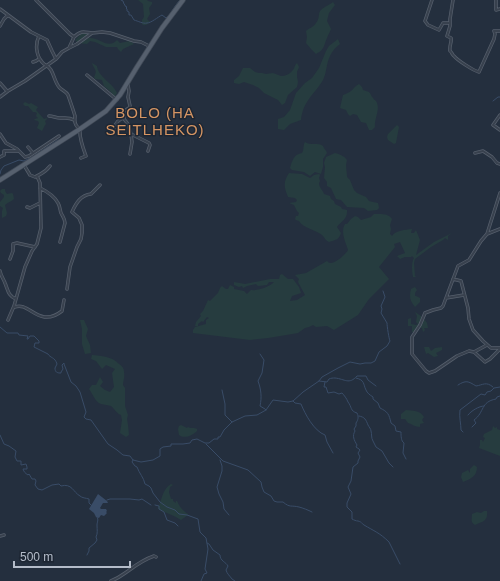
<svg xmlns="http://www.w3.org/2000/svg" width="500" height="581" viewBox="0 0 500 581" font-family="Arial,sans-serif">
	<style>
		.green { fill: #263c3f }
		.water { fill: #394c67 }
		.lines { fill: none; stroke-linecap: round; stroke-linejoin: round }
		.stream { stroke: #394c67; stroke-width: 1 }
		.street-casing { stroke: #565f6c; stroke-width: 3.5 }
		.primary-casing { stroke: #414a57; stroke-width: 5.5 }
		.street { stroke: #38414e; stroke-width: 2 }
		.primary { stroke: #56606e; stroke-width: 4 }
		.labels { text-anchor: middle; stroke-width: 3; stroke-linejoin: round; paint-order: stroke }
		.neighbourhood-label { font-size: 15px; letter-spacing: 1px; fill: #d59563; stroke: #1d2633 }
	</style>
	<rect width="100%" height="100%" fill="#242f3e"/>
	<path class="green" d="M 138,0 L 147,0 L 148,1 L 152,2 L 152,4 L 149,8 L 150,14 L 147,19 L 150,22 C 148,24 144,27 142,24 L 142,20 L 144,17 L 143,4 Z
		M 333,2 L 335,5 L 329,13 L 327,21 L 331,29 C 330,32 328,35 327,38 C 323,47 325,49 316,54 L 311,49 L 306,43 L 307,37 L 306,31 C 309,28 314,27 316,23 C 320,18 318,15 320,11 C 322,8 329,5 333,2 Z
		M 86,33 L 88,35 L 89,38 C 100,37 108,50 117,40 L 120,43 L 130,41 L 134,44 L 123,49 L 121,52 L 118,49 L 117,47 L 106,47 L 95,42 L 90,41 L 87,44 L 78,43 L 75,40 L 81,34 Z
		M 338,39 L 340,44 C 336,47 332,51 330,56 C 326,64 327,72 323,80 C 314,95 303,101 301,120 L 290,124 L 284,130 L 278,129 L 278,119 L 284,117 L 290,110 L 296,93 L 305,83 L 312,78 L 319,68 L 326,51 L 329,46 Z
		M 92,63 L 97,66 C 98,77 113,83 117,93 L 115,96 L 113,96 L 111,92 L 104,86 L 102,80 L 95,79 L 94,77 C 98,69 94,70 92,63 Z
		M 297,63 L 299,67 L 297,72 L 297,77 L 298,82 L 297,87 L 288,95 L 285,103 L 282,105 L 278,100 L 264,93 L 259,88 L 253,85 L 244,82 L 239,84 L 234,83 L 234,80 L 239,76 L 243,68 L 250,68 L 255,72 L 259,73 L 262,73 L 266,74 L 273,73 L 281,76 C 285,76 290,74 292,71 C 295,68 294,66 297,63 Z
		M 359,84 L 362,87 L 363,90 L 369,92 C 371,94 371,96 373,98 C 375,101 376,100 377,103 C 380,110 374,120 375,127 L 372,130 L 369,130 L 366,123 L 361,122 L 357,115 L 353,114 L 350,116 L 348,114 L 346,110 L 340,108 L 343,95 C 353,92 352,88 359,84 Z
		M 25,102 L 29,104 L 31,103 L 38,107 L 36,110 L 44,119 L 47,118 L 47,119 L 45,121 L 46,124 L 45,125 L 42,131 L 37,128 L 39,123 L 38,121 L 34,120 L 35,119 L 38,118 L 36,116 L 37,113 L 35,112 L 33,112 L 28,106 L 25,106 L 23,104 Z
		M 397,125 L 399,127 L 396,143 L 394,144 L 388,140 L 387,137 L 388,134 Z
		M 305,142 C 311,146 318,142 323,146 C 324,149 326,150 327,153 L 323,159 L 323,167 L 321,174 L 315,172 L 310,176 L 304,172 L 292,170 L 290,168 C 292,161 294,154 302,153 L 303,151 L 304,144 Z
		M 335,153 C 340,154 344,156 347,160 C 345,167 347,170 347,177 L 350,180 L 354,190 L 357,193 L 366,197 L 369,201 L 373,202 L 378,203 L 379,208 L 377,210 L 368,211 L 364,208 L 347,207 L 341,200 L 336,199 L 331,188 L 327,186 L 327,182 L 324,178 L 325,167 L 324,163 L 326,157 Z
		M 289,173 L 302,174 L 310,178 L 314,175 L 319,174 L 320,175 L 319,178 L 320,181 L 319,183 C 319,188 323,190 324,194 L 330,196 L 331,199 L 334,201 L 335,204 L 341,207 L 342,209 L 347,210 C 348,219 341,221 337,227 L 341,233 C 339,240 335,240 329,242 C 325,240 325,238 322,235 C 316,230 303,228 299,221 L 296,220 L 295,219 L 296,216 L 298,216 L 299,213 L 297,211 L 294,205 L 289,203 L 296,202 L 297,200 L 295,198 L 288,197 C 284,187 283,182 289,173 Z
		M 2,189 L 5,189 L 5,191 L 7,194 L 12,193 L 13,194 L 14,199 C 11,202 8,202 5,205 L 7,213 L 6,216 L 2,218 L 2,211 L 3,208 L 0,206 L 0,202 L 4,197 L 4,195 L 1,193 L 0,191 Z
		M 374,214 C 381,214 388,213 392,219 L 390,225 L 391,229 L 390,234 L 392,236 C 396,230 405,230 412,229 L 411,233 L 414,233 L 416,230 L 420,240 L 416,255 L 434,242 L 452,233 L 448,236 L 448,240 L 445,238 L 443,240 L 431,247 L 415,259 L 414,263 L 415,276 L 416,276 L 415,277 L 413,277 C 412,271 411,263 414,258 L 412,256 L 411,257 L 405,257 L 400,259 L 397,256 L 405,253 L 400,242 L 394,244 L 395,247 L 379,267 L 389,279 L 369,299 L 358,315 L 334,330 L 327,326 L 316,327 L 313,325 L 309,327 L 305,328 L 298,333 L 268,338 L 250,340 L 193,333 L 193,330 L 195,327 L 206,324 L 206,320 L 209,318 L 207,317 L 203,322 L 202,321 L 198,324 L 198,326 L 195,326 L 196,322 L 201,316 L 200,314 L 203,311 L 208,300 L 210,301 L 218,293 L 220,288 L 222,286 L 226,289 L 228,289 L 230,285 L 234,287 L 234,289 L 244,291 L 247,294 L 251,290 C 257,291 270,287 274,282 L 269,282 L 267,285 L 258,286 L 256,284 L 247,286 L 243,288 L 242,286 L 239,287 L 234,285 L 234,282 L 245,284 L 270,279 L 279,279 L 280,275 L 282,274 L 288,279 L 293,279 L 299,287 L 301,293 L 292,296 L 290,301 L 297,300 L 305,295 L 298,282 L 299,279 L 295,275 L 306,273 L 327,261 C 328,262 329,263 330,263 C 335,264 346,254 348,250 C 346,243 340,232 345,224 L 347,224 L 351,219 L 355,216 L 358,217 L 361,220 L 371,217 Z
		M 415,287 L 417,290 L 415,293 L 415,296 L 416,296 L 420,298 L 420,302 L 415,307 C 410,301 409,297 411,289 Z
		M 415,312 L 421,316 L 422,321 L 425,320 L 427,323 L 428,328 L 424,328 L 425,330 L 423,332 L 422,328 L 418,327 L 414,332 L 412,332 L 412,326 L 408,326 L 408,319 L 411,318 L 411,324 L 416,325 L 418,324 L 416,322 L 417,316 Z
		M 80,320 L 84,320 L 88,329 L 86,336 L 90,345 L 91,353 L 85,354 L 82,344 L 82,329 Z
		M 424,347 L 429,347 L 431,351 L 435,348 L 442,347 L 442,350 L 436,353 L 438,356 L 434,357 L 428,353 L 426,354 Z
		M 92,355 C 102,356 111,356 119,364 C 122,366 124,368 124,372 C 125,377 123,381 123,385 L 125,388 L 125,406 L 128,415 L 127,419 L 128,425 L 129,435 L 126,437 L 120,433 L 122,420 L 121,415 C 116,413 115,409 111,406 C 108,405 105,405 101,404 C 95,402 93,394 89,389 L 92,385 L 96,385 L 100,377 L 103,382 L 100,386 L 105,390 L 110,392 L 114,387 L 112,373 L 115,369 L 106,365 L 102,369 L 96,361 L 91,359 Z
		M 406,410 C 413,411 420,410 424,417 L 422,420 L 424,423 L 420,424 L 420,427 C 415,427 412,424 408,423 L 405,419 L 401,419 L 401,414 Z
		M 181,425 L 187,428 L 188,427 C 191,429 194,427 197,429 L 197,431 C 192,436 184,439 179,435 L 178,429 L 179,426 Z
		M 493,426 L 495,428 L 497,427 L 497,429 L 500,430 L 500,456 L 479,448 L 480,445 L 480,440 L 482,440 L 483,442 L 485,438 L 483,437 L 484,434 L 492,430 Z
		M 474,465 L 477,467 C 477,476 471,479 463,482 L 461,477 L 462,473 L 468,470 L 470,473 L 470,469 Z
		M 171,484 L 173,485 L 170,487 L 169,492 L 171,499 L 173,499 L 173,501 L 176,503 L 176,501 L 177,501 C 179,506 183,511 188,514 L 188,515 L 181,520 L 176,517 L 158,509 C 161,501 163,488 171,484 Z
		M 484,511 L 487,511 C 488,522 483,521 475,525 C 470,522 472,519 472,514 L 477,512 L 481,513 Z"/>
	<path class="water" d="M 98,494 L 107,501 L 108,503 L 103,503 L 100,508 L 101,509 L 106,509 L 107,511 L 106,512 L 107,513 L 104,516 L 101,515 L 99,518 L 96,517 L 94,513 L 89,509 Z"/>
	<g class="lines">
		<path class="stream" d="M 121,0 L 123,1 L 124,4 L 125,5 L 125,6 L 127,7 L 126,8 L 127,9 L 127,11 L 129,12 L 129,15 L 131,15 L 134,20 C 138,21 143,24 147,23 C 151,23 158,17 162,15 L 166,18 L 170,14 L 176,5 L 180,0
			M 493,101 L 498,97 L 500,97
			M 35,155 L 58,140
			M 0,174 L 1,170 L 4,166 L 19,160 L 24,161 L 34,156
			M 0,327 L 7,333 L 18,333 L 19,335 L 28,336 L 27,339 L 28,339 L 30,336 L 34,336 L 39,341 L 39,343 L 35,343 L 34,347 L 48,354 C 50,358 55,357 57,364 L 55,368 C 55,372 57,373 60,373 L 61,373 L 61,372 L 63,369 L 62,365 L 64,363 L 64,364 L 71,382 L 76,386 L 80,392 L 86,412 L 84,417 L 86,419 L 91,420 L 108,444 L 117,450 L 123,455 L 130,456 L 133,460 L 141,462 L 153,460 L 160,456 L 160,449 L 163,447 L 171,446 L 171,444 L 183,444 L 190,443 L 192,440 L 197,439 L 205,443 L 209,443 L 214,439 L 218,439 L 218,437 L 220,437 L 224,430 L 232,422 L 245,416 L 257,415 L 266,410 L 273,400 L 288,402 L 293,401 L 303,392 L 319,381 L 322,377 L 338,368 L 350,362 L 360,364 L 365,363 L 371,363 L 375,361 L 379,352 L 387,346 L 390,341 C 389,339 387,326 387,323 L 381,313 L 382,309 L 381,306 L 385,297 L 383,291
			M 260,354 L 264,360 L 262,373 L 258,381 C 261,389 262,397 260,406 L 265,409 L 266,410
			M 356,378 C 365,380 363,384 366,390 C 367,393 370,395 373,397 L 373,399 L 378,403 L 380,408 C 388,412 389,414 391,423 L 395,426 L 396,431 L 401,432 C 401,436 401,441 404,443 L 403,453 L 406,459
			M 319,381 L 327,382 L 329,379 C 331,378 333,378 335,378 C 345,379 349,385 357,376 L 366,376 L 368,380 L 376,386
			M 325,382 L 324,387 L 326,387 L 328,393 L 334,392 L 339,394 L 342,393 C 344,395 347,399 348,402 C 352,407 350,411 357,413 C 359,417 358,420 356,423 L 356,426 L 354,429 L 355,431 C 352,436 354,440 357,445 L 356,447 L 359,449 L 360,450 L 358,453 L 360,457 L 358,461 L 358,463 L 353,467 L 351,481 L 348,487 L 351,494 L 347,503 L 347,507 L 352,512 L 352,519 C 354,520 356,521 358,521 C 362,522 361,523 364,525 C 374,531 380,533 389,542 L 400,564
			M 458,385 C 466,380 468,381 476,386 C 483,385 486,381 493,387
			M 222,390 L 225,404 L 225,415 L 232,422
			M 293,401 L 295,403 L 301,404 C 305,414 314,431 325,435 L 327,442 L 333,453
			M 468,415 C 471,411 479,406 484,406
			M 359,416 C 365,417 366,420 368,425 C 369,427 371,429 371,431 C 372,434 371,438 373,441 C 374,443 375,445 376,447 L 382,451 L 389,463 L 393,467
			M 472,427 L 476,423 L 474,420 C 485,412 480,402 496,399 L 497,397 L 500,396
			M 463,432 L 461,430 C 461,424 459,417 460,410 L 481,394 L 485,395 L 487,392 L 491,391 L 494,388 L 500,387
			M 0,435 L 4,444 L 9,446 L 16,451 L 15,457 L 17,461 L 21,461 L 21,465 L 26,464 L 27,467 L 27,469 L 23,469 C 24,472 25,473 28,475 L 29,474 L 32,479 L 35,479 L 36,481 L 35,485 L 38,489 L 42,490 L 52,485 L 59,484 L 61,486 C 72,483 73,492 80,496 C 82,498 86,498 89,499 L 89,503 L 92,506
			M 206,444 L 223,461 L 248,470 L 261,482 L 262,487 L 264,492 L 271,496 L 274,501 L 277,502 L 283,502 C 290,508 291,505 299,507 C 303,508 308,510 312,512
			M 133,460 L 132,462 L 135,466 L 137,467 C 139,473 144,478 145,484 L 149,486 L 151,488 L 153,493 L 160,502 L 167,507 L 175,510 L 179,514 L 187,515 L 198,519 L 200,532 L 206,538 L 208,549 L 205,569 L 207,573 L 204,574 L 201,581
			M 220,460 L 222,466 L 222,471 L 217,487 L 219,494 L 223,502 L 224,509 L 229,515
			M 107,500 L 110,499 L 130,499 L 139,500 L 142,499 L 151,505
			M 155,505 L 159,506 L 159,509 L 164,512 L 167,520 L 175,523 L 178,526
			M 207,543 L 209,544 L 213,550 L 220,555 C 220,561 226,562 228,566 L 226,570 C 227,574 230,576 232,579 L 235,581
			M 87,555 L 89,551 L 89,548 L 95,543 L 97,540 L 96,537 C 98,533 97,530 97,525 C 97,522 99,520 97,517"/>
		<g class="street-casing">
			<path id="street" d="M 36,0 L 70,34 L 74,37 C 81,30 84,32 92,33
				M 432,0 L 425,21 L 428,25 L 439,30 L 443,23 L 450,23
				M 453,0 L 450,19 L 450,26 L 447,36 L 451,38 C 452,42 449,46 450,51 C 451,51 453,56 454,56 C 457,60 474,71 479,72 L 494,39 L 495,34 L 494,31 L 500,31
				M 496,0 L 496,10 L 500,9
				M 0,9 L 31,32 L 47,40 L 52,51 L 56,59
				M 0,26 L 4,19 L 8,15
				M 39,36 C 35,44 36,55 42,62 C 45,66 48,65 51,70 C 54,75 55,82 59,87 C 61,90 66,91 68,95 C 69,98 74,112 75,116 C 75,119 74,122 76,125 C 77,127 79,128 80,129 C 79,138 83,148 86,156 L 81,158
				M 69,48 L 77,44 L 92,33 L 102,32 L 110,33 L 134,41 L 141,42 L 149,46
				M 33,62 L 36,61 L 39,59
				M 87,75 L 117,100
				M 0,83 L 7,91
				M 128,85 L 129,91 L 128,97 L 130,106 L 129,108 L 124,111 L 124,119 L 128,124 L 131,134 L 149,143 L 150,145 L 148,151
				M 0,97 L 8,91 L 25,81 L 56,59 L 62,52 L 69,48 L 74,37
				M 500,115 L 493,125 L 500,130
				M 49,116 C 53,116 56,118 60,118 C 66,118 69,117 74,120
				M 113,130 C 115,124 118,119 124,118
				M 0,134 L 6,143 L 17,149 L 25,157 L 29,156 L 59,136
				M 28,147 L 33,153
				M 475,153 L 483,151 L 492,157 L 497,163 L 500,164
				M 130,154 L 132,142 L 131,134
				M 0,157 L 4,155 L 4,151 L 19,151
				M 24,165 L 30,175 L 35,177 C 42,173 45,173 50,166
				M 40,188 C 46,191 55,197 58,203 C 60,206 60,210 61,213 C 63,217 65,219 65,223 L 60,242
				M 27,207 L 30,208 L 40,203
				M 487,234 L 500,193
				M 10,259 L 13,251 L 13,244 L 17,243 L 35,247
				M 0,271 C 1,276 3,278 5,283 C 8,290 8,296 16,299
				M 453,279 L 461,281 L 468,308 L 469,319 L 473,330 L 483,341 L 491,348 L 500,348
				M 67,289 L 70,267 L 77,247 L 81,239 L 82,233 L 82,225 L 79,218 L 72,212 C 76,203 81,195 91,194 L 100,185
				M 446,298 L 464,295
				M 14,306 L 15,307 C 29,301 39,329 62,311 L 64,300
				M 8,320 L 14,306 L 25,267 L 32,251 L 37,244 L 41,228 L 40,183 L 37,176
				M 487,345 L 474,352 L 469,351 L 457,356 L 435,371 L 429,373 L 426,371 L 412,354 L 412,337 L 420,325 L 425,313 L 433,310 L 441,308 L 443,306 L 458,266 L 469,260 L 481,241 L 487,234 L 500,229
				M 474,352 L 485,362 L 490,359 L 500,349
				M 0,536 L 4,535
				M 111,581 C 119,578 122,575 128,571 C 136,565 145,559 154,556 L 156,557"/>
		</g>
		<g class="primary-casing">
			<path id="primary" d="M 0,180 L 80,129 L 106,111 L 120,95 L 137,67 L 162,28 L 183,0"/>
		</g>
		<use href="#street" class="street"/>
		<use href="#primary" class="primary"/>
	</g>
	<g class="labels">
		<g class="neighbourhood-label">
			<text x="155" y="118">BOLO (HA<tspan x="155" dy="17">SEITLHEKO)</tspan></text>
		</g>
	</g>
	<path d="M14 561v6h116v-6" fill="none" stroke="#b4bcc9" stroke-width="2"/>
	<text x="20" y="561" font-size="12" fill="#b4bcc9" stroke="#1d2633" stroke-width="3" paint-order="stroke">500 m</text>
</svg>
